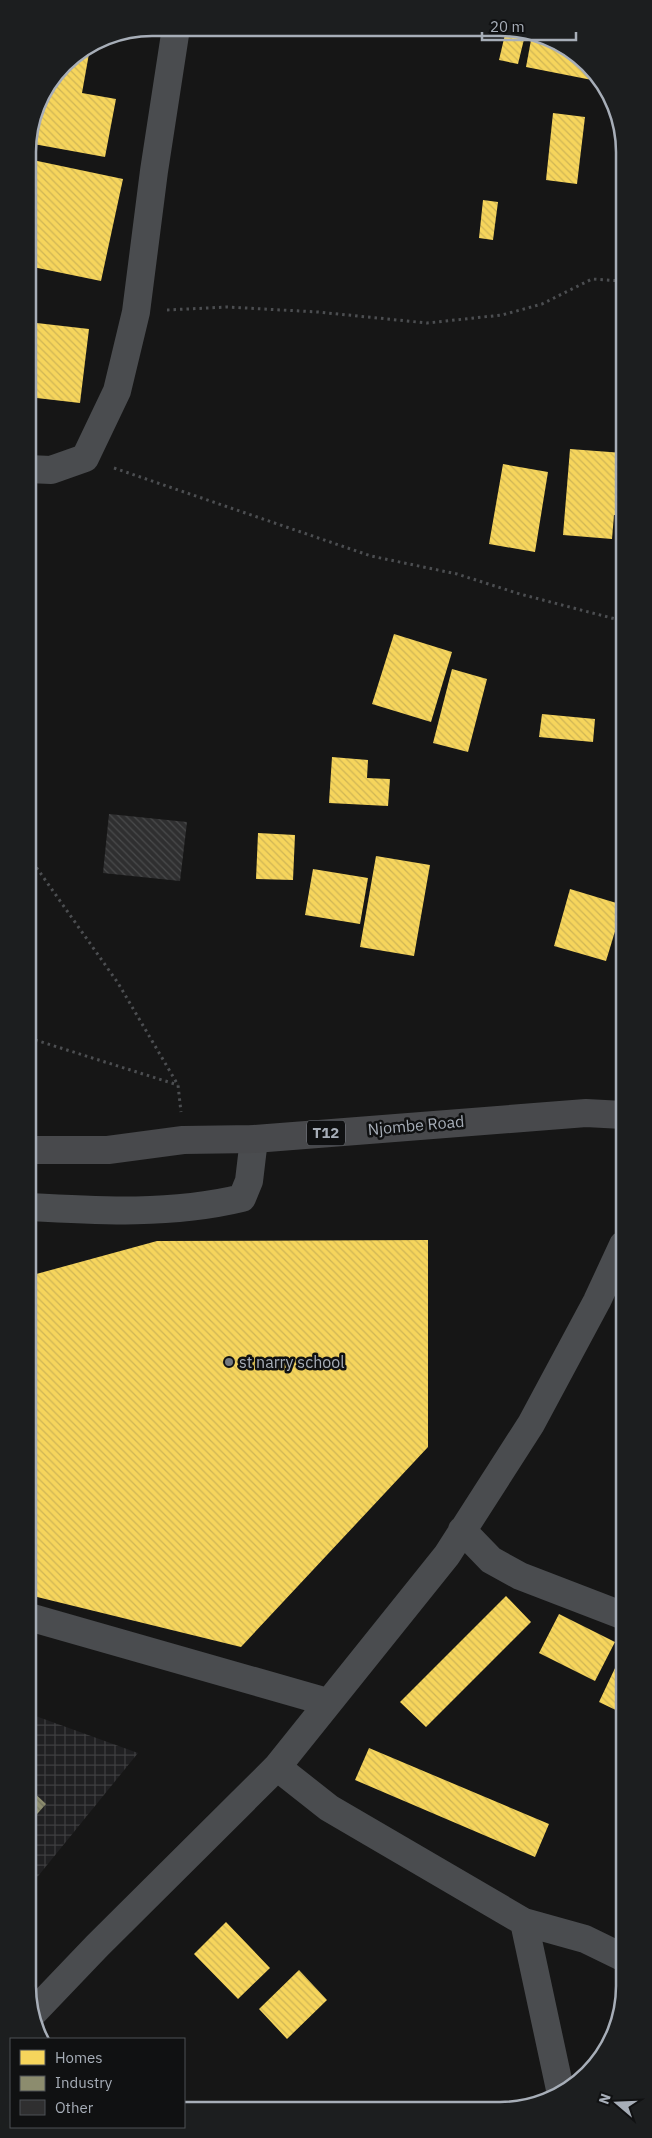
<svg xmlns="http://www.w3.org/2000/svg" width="652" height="2138" viewBox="0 0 652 2138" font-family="'IBM Plex Sans',sans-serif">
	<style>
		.industrial { fill: url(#industrial-grid) }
		.homes { fill: url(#homes-back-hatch) }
		.industry { fill: url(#industry-back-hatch) }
		.building { fill: url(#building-back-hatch) }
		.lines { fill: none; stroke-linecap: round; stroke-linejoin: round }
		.path { stroke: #4c4e51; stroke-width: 3; stroke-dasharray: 2.5 4; stroke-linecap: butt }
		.minor { stroke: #4a4c4f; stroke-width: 28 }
		.highway { stroke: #48494c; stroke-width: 28 }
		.poi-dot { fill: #74797f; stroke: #101112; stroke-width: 2 }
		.labels { text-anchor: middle; stroke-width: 5; stroke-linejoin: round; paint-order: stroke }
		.shield { fill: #101112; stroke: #7a7f86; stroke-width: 1 }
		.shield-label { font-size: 15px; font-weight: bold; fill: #a7aeb8 }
		.street-label { font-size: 16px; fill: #a7aeb8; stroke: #101112 }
		.poi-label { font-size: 16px; fill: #a7aeb8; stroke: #101112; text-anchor: start }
		.rim { fill: none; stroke: #a7aeb8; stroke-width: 2.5 }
	</style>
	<defs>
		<pattern id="industrial-grid" width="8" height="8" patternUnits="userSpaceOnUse" patternTransform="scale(1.25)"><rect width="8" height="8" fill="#202022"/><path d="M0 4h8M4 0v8" fill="none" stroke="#3e3e40"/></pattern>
		<pattern id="homes-back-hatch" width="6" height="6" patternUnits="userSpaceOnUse" patternTransform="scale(1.25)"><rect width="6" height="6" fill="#f6d55c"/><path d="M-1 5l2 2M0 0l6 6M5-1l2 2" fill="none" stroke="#cfb555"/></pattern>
		<pattern id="industry-back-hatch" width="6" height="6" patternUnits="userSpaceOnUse" patternTransform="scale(1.25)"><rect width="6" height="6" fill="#8c8c6e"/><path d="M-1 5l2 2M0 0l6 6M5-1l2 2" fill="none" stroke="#71725e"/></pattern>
		<pattern id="building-back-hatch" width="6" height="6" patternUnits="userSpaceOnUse" patternTransform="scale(1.25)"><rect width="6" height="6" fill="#2f2f30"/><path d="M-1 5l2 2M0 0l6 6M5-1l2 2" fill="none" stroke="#4a4b4c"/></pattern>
	</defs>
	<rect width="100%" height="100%" fill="#161616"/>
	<path class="industrial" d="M 30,1714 L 138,1753 L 30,1886 Z"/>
	<path class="homes" d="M 506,30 L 526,31 L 518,64 L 499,60 Z
		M 531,40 L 551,44 L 588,64 L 597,81 L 526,67 Z
		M 89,48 L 90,48 L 82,93 L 116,99 L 105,157 L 28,143 L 37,104 L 64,64 Z
		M 553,113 L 585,117 L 577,184 L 546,180 Z
		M 28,159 L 123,179 L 101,281 L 28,266 Z
		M 483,200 L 498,202 L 493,240 L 479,238 Z
		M 28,322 L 89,329 L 80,403 L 28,397 Z
		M 570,449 L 623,453 L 623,516 L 614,515 L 612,539 L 563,535 Z
		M 503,464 L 548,472 L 535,552 L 489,544 Z
		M 394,634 L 452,652 L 431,722 L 372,704 Z
		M 452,669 L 487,679 L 468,752 L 433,743 Z
		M 542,714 L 595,719 L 593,742 L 539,737 Z
		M 332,757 L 368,760 L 367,778 L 390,779 L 388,806 L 329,803 Z
		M 258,833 L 295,835 L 293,880 L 256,879 Z
		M 376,856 L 430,865 L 414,956 L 360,947 Z
		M 313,869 L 368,878 L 360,924 L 305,915 Z
		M 570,889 L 623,905 L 606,961 L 554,946 Z
		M 428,1240 L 428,1447 L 241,1647 L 29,1595 L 29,1276 L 157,1241 Z
		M 506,1596 L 531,1622 L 426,1727 L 400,1702 Z
		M 559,1614 L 615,1642 L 595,1681 L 539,1653 Z
		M 624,1649 L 624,1714 L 599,1702 Z
		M 369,1748 L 549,1824 L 535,1857 L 355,1780 Z
		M 226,1922 L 270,1968 L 238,1999 L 194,1954 Z
		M 299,1970 L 327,2000 L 287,2039 L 259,2009 Z"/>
	<path class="industry" d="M 30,1789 L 46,1804 L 30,1822 Z"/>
	<path class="building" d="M 109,814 L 187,822 L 180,881 L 103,873 Z"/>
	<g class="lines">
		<path class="path" d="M 167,310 L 227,307 L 318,312 L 427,323 L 502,315 L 542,304 L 592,279 L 622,281
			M 114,468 L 371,556 L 457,574 L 520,594 L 623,621
			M 29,857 L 118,983 L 178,1085 L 181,1112
			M 29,1038 L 178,1085"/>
		<path class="minor" d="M 28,469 L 51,470 L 85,458 L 117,391 L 136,312 L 154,171 L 176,28
			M 29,1207 C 100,1211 172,1215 242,1198 L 249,1181 L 254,1139
			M 462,1530 L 491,1560 L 520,1576 L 624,1616
			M 29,1617 L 327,1702
			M 277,1767 L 329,1808 L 524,1922 L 585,1939 L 624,1958
			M 524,1922 L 561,2094
			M 32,2014 L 97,1946 L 277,1767 L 447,1555 L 531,1424 L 597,1301 L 623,1245"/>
		<path class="highway" d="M 29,1150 L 108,1150 L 183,1140 L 254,1139 L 586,1113 L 623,1115"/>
	</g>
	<circle class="poi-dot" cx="229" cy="1362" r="5"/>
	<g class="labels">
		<rect class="shield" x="307" y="1120.5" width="38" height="25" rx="4"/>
		<g class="shield-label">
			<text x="326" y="1138">T12</text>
		</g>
		<g class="street-label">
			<text transform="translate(416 1125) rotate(-5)" y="6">Njombe Road</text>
		</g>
		<g class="poi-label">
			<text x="239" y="1368">st narry school</text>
		</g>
	</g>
	<path d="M0 0H652V2138H0ZM152 36H500A116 116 0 0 1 616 152V1986A116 116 0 0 1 500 2102H152A116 116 0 0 1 36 1986V152A116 116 0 0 1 152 36Z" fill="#1c1e1f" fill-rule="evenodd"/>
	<path class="rim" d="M152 36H500A116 116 0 0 1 616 152V1986A116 116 0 0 1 500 2102H152A116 116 0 0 1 36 1986V152A116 116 0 0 1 152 36Z"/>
	<rect x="10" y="2038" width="175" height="90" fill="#101112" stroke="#4c5054"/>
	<rect x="20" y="2050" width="25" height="15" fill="#f6d55c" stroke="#4c5054"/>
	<text x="55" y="2063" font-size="15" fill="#a7aeb8">Homes</text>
	<rect x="20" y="2076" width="25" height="15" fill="#8c8c6e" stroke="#4c5054"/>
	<text x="55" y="2088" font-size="15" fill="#a7aeb8">Industry</text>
	<rect x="20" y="2100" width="25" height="15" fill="#2f2f30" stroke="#4c5054"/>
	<text x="55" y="2113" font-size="15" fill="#a7aeb8">Other</text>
	<g transform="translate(617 2103) rotate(289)" stroke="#101112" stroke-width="4" paint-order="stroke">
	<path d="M0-4L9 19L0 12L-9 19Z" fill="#a7aeb8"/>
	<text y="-8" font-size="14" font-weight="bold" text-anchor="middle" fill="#a7aeb8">N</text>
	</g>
	<path d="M482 32v8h94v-8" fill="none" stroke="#a7aeb8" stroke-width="2.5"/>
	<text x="490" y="32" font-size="15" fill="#a7aeb8" stroke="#101112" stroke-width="4" paint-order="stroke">20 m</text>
</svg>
